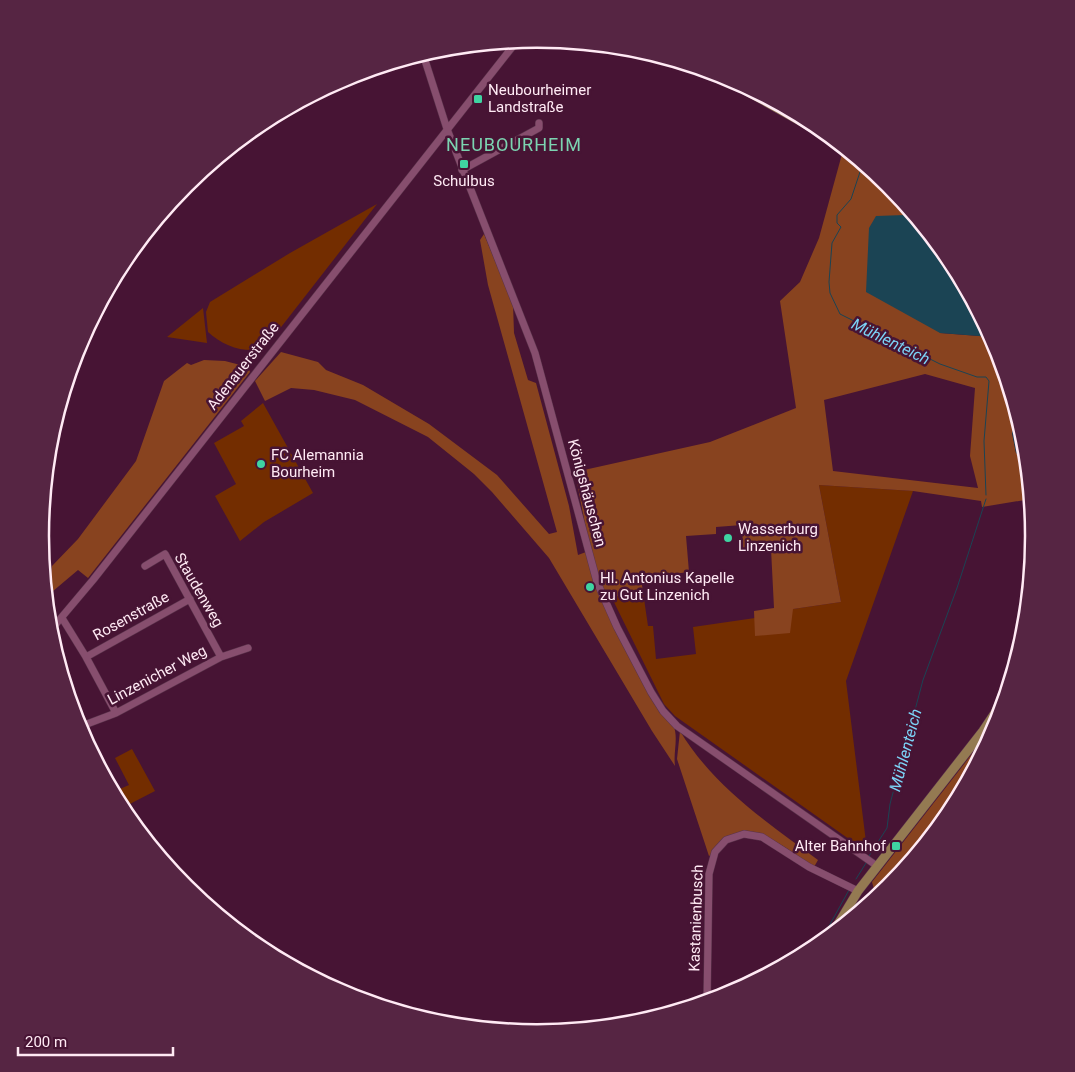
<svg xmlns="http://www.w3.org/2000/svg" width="1075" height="1072" viewBox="0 0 1075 1072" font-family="Roboto,sans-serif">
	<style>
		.green { fill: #732d00 }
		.forest { fill: #88431f; fill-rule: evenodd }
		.water { fill: #1b4454 }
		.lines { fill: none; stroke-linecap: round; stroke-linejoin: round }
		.stream { stroke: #1b4454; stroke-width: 1 }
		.minor-casing { stroke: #5a334b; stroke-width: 8 }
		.major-casing { stroke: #5a334b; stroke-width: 10 }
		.minor { stroke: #874e6e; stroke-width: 7 }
		.major { stroke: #947a52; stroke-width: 9 }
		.poi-dot { fill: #3fd4a2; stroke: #471434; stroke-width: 2 }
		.labels { text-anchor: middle; stroke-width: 5; stroke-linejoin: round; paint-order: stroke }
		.poi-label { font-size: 15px; fill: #ffeaf4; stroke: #471434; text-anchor: start }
		.street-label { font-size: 15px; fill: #ffeaf4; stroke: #471434 }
		.water-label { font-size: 16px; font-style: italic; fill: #7cd4f7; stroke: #471434 }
		.quarter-label { font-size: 18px; letter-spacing: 1px; fill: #7cd4b1; stroke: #471434 }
		.rim { fill: none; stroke: #ffeaf4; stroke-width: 2.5 }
	</style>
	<rect width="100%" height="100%" fill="#471434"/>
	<path class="green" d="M 377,204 L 264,349 C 243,353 223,346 208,332 L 206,312 L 210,302 L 290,253 Z
		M 203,308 L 207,343 L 167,337 Z
		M 263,403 L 313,493 L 264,522 L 240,541 L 215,496 L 236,484 L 214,443 L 244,426 L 241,421 Z
		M 819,485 L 913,491 L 846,681 L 866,842 L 856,844 L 675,716 L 664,704 L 611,596 L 643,592 L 648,626 L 653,626 L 656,659 L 696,654 L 693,627 L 755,618 L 756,636 L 793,609 L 841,602 Z
		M 132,749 L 155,791 L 122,808 L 113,792 L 129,785 L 115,758 Z"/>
	<path class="forest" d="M 842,154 C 880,172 895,191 921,223 L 905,215 L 940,333 L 992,337 L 1018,417 L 1012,433 L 1016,453 L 1027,460 L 1031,499 L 982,507 L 981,501 L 913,491 L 819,485 L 841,602 L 793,609 L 790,633 L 755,636 L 754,611 L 774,608 L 771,549 L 743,551 L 742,525 L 716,527 L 716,534 L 686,536 L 689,572 L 641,578 L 643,592 L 607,598 L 590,550 L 575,472 L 710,442 L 796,408 L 780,301 L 800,282 L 819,238 ZM 925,374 L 975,388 L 970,456 L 978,488 L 833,471 L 824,400 Z
		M 484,234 L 513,304 L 514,333 L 528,380 L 536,383 L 569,506 L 578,555 L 586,552 L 598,590 L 673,724 C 679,738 673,751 675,766 L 652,731 L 549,558 L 492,492 L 474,474 L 428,437 L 355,400 L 314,390 L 291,388 L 265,401 L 255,381 L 281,352 L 318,362 L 326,370 L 363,385 L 429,424 L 497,475 L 549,534 L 557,532 L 488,285 L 480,240 Z
		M 204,360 L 225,361 L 248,367 L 250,372 L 88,578 L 78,570 L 46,597 L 45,585 L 50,581 L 52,566 L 78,539 L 136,461 L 164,381 L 187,363 L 191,365 Z
		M 1001,712 L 997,727 L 951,812 L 889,888 L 878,897 L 872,895 L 874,889 L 872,882 L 986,736 Z
		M 680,731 C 713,786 768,823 818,860 L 814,867 C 797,856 756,822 737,834 C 727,841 719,851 709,856 L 677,759 Z"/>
	<path class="water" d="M 905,215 C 949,238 970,295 992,337 L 940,333 L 866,292 L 869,228 L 876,216 Z
		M 1018,417 L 1025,439 L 1027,460 L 1016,453 L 1012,433 Z"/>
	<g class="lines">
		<path class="stream" d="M 863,163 L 851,199 L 837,215 L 837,223 L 841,227 L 832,243 L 829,282 L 830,293 L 840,314 L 940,364 L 977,377 L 986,377 L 989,381 L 984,441 L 986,495
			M 869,856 L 887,828 L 890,804 L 923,680 L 957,588 L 986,499
			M 856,879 L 866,863
			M 818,946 L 849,890"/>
		<g class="minor-casing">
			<path id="minor" d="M 423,54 L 447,129 L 535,353 L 597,582 L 617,627 L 651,692 L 663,711 L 677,726 L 877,866
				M 462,170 L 539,128 L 539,123
				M 145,566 L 165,554 L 221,657
				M 62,618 L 86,657 L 116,713
				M 50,631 L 93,580 L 517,41
				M 86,657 L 190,599
				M 79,727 L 116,713 L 221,657 L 248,648
				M 707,1002 L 709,874 L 715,852 L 726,840 L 744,834 L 762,837 L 809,867 L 858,891"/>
		</g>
		<g class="major-casing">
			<path id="major" d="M 713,72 L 836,141
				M 831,936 L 858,891 L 983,731 L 995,713 L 1012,678"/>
		</g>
		<use href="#minor" class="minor"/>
		<use href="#major" class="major"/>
	</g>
	<g class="poi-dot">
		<rect x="473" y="94" width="10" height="10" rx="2.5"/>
		<rect x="459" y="159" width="10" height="10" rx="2.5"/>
		<circle cx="261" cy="464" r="5"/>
		<circle cx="728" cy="538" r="5"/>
		<circle cx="590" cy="587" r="5"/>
		<rect x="891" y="841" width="10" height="10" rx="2.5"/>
	</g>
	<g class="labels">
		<g class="poi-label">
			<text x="488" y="95">Neubourheimer<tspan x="488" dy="17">Landstraße</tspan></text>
			<text x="464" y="186" text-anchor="middle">Schulbus</text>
			<text x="271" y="460">FC Alemannia<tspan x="271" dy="17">Bourheim</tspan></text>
			<text x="738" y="534">Wasserburg<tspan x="738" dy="17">Linzenich</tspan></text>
			<text x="600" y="583">Hl. Antonius Kapelle<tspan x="600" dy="17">zu Gut Linzenich</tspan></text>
			<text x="886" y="851" text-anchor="end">Alter Bahnhof</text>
		</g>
		<g class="street-label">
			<text transform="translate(243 366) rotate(-52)" y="5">Adenauerstraße</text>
			<text transform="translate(587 493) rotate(75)" y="5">Königshäuschen</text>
			<text transform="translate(199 590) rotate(60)" y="5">Staudenweg</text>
			<text transform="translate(131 616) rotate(-29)" y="5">Rosenstraße</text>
			<text transform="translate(157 675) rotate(-28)" y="5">Linzenicher Weg</text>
			<text transform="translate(696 918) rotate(-88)" y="5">Kastanienbusch</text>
		</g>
		<g class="water-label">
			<text transform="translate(891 341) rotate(26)" y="6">Mühlenteich</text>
			<text transform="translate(905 750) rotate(-75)" y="6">Mühlenteich</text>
		</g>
		<g class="quarter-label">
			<text x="514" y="151">NEUBOURHEIM</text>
		</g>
	</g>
	<path d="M0 0H1075V1072H0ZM49 536a488 488 0 1 1 976 0a488 488 0 1 1-976 0Z" fill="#562543" fill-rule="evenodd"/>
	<path class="rim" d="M49 536a488 488 0 1 1 976 0a488 488 0 1 1-976 0Z"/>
	<path d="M18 1047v8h155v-8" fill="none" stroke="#ffeaf4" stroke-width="2.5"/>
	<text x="25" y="1047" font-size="15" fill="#ffeaf4" stroke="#471434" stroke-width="4" paint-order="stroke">200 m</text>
</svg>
